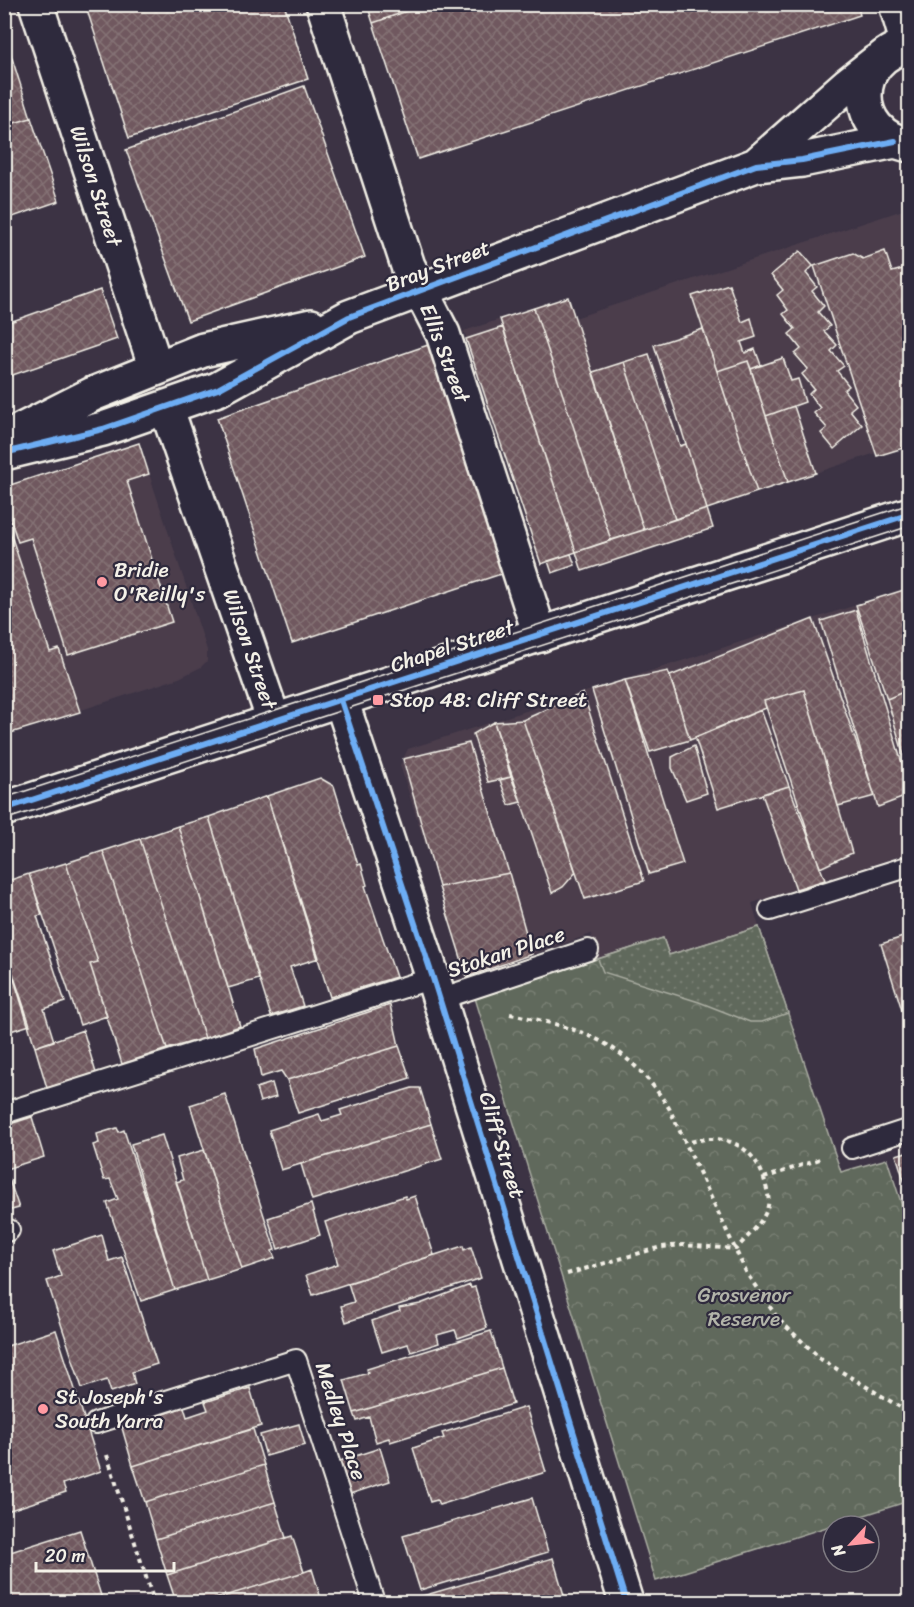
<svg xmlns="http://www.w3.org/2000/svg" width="914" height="1607" viewBox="0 0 914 1607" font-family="Sriracha,sans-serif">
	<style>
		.built { fill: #4b3e4c }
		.forest { fill: url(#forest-crowns); stroke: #aaada2; stroke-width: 1.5 }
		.garden { fill: url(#garden-dots); stroke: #aaada2; stroke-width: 1.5 }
		.building { fill: url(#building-cross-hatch); stroke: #f4f1e8; stroke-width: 1.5 }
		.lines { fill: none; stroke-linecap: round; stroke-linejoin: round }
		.service-casing { stroke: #f4f1e8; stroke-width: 24 }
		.minor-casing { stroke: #f4f1e8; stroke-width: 38 }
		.tertiary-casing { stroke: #f4f1e8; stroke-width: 38 }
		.path { stroke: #f4f1e8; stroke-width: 4; stroke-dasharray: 4.5 4.5; stroke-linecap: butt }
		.service { stroke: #2f2a3d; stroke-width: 20 }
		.minor { stroke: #2f2a3d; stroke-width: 33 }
		.tertiary { stroke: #2f2a3d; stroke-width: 33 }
		.tram { stroke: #f4f1e8; stroke-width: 1.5 }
		.cycleway-casing { stroke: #2f2a3d; stroke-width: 10 }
		.cycleway { stroke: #6dadf4; stroke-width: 6 }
		.poi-dot { fill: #ff9aa2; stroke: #2f2a3d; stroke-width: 2 }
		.labels { text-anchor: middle; stroke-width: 4.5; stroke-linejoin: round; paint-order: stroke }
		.street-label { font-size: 21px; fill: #f4f1e8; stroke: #2f2a3d }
		.poi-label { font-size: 21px; fill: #f4f1e8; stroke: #2f2a3d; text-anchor: start }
		.park-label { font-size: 21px; fill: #b2b4a9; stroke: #2f2a3d }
	</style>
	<defs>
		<pattern id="forest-crowns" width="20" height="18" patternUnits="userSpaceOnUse" patternTransform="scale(1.5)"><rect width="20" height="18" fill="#61695c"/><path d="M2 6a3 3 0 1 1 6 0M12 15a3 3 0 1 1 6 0" fill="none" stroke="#787f73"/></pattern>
		<pattern id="garden-dots" width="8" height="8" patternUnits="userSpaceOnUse" patternTransform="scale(1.5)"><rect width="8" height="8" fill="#61695c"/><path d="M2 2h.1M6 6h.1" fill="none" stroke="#787f73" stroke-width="1.8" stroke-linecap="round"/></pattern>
		<pattern id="building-cross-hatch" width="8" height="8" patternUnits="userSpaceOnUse" patternTransform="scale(1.5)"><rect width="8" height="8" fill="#6f595e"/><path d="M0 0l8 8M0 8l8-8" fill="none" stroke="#847175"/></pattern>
	</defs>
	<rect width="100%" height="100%" fill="#3c3344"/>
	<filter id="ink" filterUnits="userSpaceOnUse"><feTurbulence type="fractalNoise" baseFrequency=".0167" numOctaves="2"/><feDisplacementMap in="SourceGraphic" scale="12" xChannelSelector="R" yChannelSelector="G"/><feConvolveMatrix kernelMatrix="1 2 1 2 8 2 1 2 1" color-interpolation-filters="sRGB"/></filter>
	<g filter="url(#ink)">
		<path class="built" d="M 909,208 L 909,442 L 541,564 L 464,331 L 568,297 L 575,318 Z
			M 139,443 L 207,650 L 207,661 L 201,667 L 179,678 L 5,735 L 4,488 Z
			M 909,588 L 909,853 L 752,903 L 759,927 L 669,955 L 663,938 L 598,959 L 591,934 L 467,977 L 400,765 L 408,749 Z"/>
		<path class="forest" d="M 759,927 L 841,1172 L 887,1159 L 909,1227 L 909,1501 L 656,1581 L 475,998 L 663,938 L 669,955 Z"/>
		<path class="garden" d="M 759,927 L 788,1013 L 762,1022 L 750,1022 L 699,1002 L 603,972 L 598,959 L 663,938 L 669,955 Z"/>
		<path class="building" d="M 85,4 L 284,4 L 308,79 L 129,138 Z
			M 367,4 L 427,4 L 373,23 Z
			M 427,4 L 857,4 L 860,15 L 418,159 L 373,23 Z
			M 4,33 L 31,118 L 4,126 Z
			M 304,86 L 365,257 L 188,321 L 126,150 Z
			M 31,118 L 59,201 L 4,220 L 4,126 Z
			M 800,251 L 813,266 L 806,273 L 817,287 L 812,291 L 824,306 L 818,312 L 830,326 L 824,331 L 837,345 L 831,351 L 844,366 L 837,371 L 849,386 L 844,390 L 856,405 L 850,410 L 862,425 L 834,449 L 821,433 L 827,428 L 814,413 L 820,408 L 809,394 L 814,389 L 802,374 L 808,369 L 795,354 L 801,349 L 789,334 L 795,329 L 783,314 L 788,310 L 777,295 L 783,290 L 771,275 Z
			M 885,251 L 892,272 L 910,267 L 910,446 L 877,456 L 814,266 L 853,253 L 863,259 Z
			M 729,284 L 742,322 L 751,318 L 756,337 L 741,342 L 745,353 L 755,349 L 761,365 L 751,369 L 748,361 L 717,371 L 692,296 Z
			M 100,290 L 117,339 L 4,378 L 4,324 Z
			M 568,297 L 644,530 L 611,540 L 534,308 Z
			M 534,308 L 611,540 L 576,552 L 500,319 Z
			M 503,327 L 576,552 L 541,564 L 466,339 Z
			M 703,329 L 757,492 L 707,509 L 654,345 Z
			M 431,344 L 504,573 L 292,643 L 217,418 Z
			M 649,354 L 680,446 L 686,444 L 707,509 L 675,519 L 624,362 Z
			M 783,358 L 791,381 L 798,379 L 805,402 L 766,416 L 751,369 Z
			M 748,361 L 788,482 L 757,492 L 717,371 Z
			M 624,362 L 675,519 L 644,530 L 593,372 Z
			M 794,406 L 816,473 L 788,482 L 766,416 Z
			M 139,443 L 149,474 L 127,481 L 172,622 L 68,655 L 31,538 L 18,542 L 4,500 L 4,487 Z
			M 707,509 L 713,528 L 582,571 L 576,552 Z
			M 4,514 L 50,652 L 59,649 L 80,712 L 4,735 Z
			M 571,554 L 575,565 L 552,573 L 548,561 Z
			M 910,588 L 910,689 L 887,699 L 856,605 Z
			M 856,610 L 910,790 L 910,795 L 878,807 L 821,621 Z
			M 813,619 L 875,796 L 838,806 L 804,690 L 764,701 L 766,708 L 690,740 L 670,676 Z
			M 668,671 L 690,740 L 650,752 L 625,680 Z
			M 625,680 L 683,864 L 649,874 L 592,690 Z
			M 910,689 L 910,776 L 887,699 Z
			M 804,690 L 852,853 L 820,868 L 764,701 Z
			M 583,693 L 644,881 L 585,899 L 523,720 Z
			M 761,710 L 789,786 L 718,808 L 695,737 Z
			M 523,720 L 576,872 L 563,887 L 552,893 L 494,722 Z
			M 494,722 L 511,777 L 488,782 L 473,734 Z
			M 469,743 L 509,873 L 439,887 L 403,759 Z
			M 694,746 L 707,793 L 686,800 L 672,768 L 672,757 Z
			M 511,777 L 521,802 L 509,805 L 500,780 Z
			M 320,778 L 334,786 L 358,865 L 361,864 L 367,885 L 365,886 L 396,977 L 330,997 L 267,796 Z
			M 789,786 L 825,880 L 796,889 L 762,794 Z
			M 267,796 L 319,958 L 290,967 L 303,1006 L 271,1016 L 209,817 Z
			M 209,817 L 259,979 L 228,988 L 178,826 Z
			M 178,826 L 240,1026 L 205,1038 L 140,839 Z
			M 140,839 L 205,1038 L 167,1049 L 103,851 Z
			M 103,851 L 167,1049 L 122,1064 L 90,964 L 98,962 L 66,863 Z
			M 66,863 L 98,962 L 90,964 L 107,1016 L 80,1025 L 29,874 Z
			M 509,873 L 532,954 L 467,977 L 439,887 Z
			M 29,874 L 42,915 L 37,916 L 65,1002 L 44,1009 L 54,1041 L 35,1047 L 4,947 L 4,882 Z
			M 910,930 L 910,1032 L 909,1032 L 881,944 L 906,936 L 904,932 Z
			M 4,947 L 30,1025 L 4,1033 Z
			M 390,1005 L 399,1046 L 287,1080 L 281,1071 L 261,1077 L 255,1049 Z
			M 83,1030 L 96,1073 L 47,1088 L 35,1047 Z
			M 399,1046 L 410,1078 L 298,1113 L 287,1080 Z
			M 272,1083 L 276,1097 L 260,1102 L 256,1088 Z
			M 412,1088 L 420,1088 L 431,1124 L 281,1170 L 269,1130 L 319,1114 L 322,1121 L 342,1115 L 340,1110 Z
			M 225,1094 L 275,1250 L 272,1251 L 275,1258 L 242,1269 L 190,1105 Z
			M 32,1117 L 44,1157 L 6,1169 L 4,1126 Z
			M 431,1124 L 442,1159 L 312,1200 L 301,1164 Z
			M 117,1128 L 119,1132 L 124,1130 L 175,1290 L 141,1301 L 107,1203 L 118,1199 L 110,1179 L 104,1180 L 93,1145 L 99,1143 L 97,1134 Z
			M 162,1135 L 207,1280 L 175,1290 L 131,1144 Z
			M 204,1150 L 242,1269 L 207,1280 L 176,1182 L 183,1180 L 177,1158 Z
			M 910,1151 L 910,1199 L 896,1155 Z
			M 4,1165 L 19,1208 L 4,1212 Z
			M 405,1196 L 406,1199 L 415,1196 L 434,1255 L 313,1295 L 306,1275 L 338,1264 L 325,1222 Z
			M 311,1204 L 320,1235 L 278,1249 L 268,1218 Z
			M 102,1235 L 109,1261 L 122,1257 L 157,1364 L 132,1372 L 135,1384 L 111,1392 L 107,1380 L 82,1388 L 47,1281 L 61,1276 L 53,1251 Z
			M 463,1246 L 464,1250 L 471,1247 L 481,1278 L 346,1322 L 341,1306 L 354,1302 L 348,1283 Z
			M 470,1285 L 471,1288 L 475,1287 L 487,1328 L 458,1338 L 455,1330 L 437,1335 L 439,1343 L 411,1352 L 408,1344 L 382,1352 L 372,1321 L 400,1311 L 399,1308 L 420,1304 Z
			M 56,1330 L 101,1471 L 63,1484 L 66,1492 L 4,1512 L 4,1347 Z
			M 491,1331 L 502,1368 L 354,1413 L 344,1380 L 368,1373 L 367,1369 Z
			M 502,1368 L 513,1404 L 390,1442 L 389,1438 L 376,1442 L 369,1417 L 357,1421 L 354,1413 Z
			M 250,1388 L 261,1426 L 133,1466 L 122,1428 L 184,1407 L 187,1417 L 208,1410 L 205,1402 Z
			M 526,1407 L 546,1472 L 439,1505 L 437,1500 L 430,1502 L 413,1448 L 444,1438 L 442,1433 Z
			M 299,1424 L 305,1445 L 266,1456 L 260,1435 Z
			M 253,1429 L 264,1465 L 145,1502 L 133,1466 Z
			M 380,1448 L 390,1481 L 350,1494 L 340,1461 Z
			M 264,1465 L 275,1502 L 156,1539 L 145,1502 Z
			M 532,1498 L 548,1552 L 420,1590 L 403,1536 Z
			M 275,1502 L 286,1538 L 167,1575 L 156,1539 Z
			M 80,1530 L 103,1602 L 4,1602 L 4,1554 Z
			M 292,1536 L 304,1572 L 205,1602 L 176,1602 L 167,1575 Z
			M 553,1558 L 566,1602 L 402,1602 Z
			M 312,1569 L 322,1602 L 205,1602 L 304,1572 Z"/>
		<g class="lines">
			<g class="service-casing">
				<path id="service" d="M 770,910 L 910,866
					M 440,999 L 588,950
					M 4,1113 L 433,978
					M 852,1148 L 910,1129
					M 4,1232 L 9,1230
					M 96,1423 L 296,1360 L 374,1602"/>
			</g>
			<g class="minor-casing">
				<path id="minor" d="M 36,4 L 156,368
					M 323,4 L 408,266 L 443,334 L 540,635
					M 896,4 L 908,45
					M 910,45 C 850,57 850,135 910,145
					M 756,165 L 848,84 L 876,62
					M 166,407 L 274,721
					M 4,439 L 93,394 L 203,350 L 311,326
					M 4,453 L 103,429 L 218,389 L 349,317 L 756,165 L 802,160 L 895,141
					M 341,700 L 433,978 L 626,1602"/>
			</g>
			<g class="tertiary-casing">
				<path id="tertiary" d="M 4,809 L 910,514"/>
			</g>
			<path class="path" d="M 510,1014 C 585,1029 625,1041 669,1108 L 747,1274 L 779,1320 L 822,1360 L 910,1413
				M 764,1178 L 820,1159
				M 567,1274 L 661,1247 L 683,1245 L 736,1249 C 746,1238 762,1224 767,1209 C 770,1201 768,1193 766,1186 C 757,1146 725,1131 687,1143
				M 107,1455 L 154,1602"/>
			<use href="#service" class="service"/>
			<use href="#minor" class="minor"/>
			<use href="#tertiary" class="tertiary"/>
			<path class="tram" d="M 4,798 L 910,504
				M 4,820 L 910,526"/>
			<g class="cycleway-casing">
				<path id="cycleway" d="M 4,453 L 103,429 L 218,389 L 349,317 L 756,165 L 802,160 L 895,141
					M 341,700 L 433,978 L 626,1602
					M 4,809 L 910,514"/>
			</g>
			<use href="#cycleway" class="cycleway"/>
		</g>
	</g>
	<g class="poi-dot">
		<circle cx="102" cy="582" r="6"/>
		<rect x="372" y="694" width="12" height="12" rx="3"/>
		<circle cx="43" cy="1409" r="6"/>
	</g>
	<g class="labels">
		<g class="street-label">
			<text transform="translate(96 186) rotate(72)" y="7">Wilson Street</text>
			<text transform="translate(438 266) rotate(-21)" y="7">Bray Street</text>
			<text transform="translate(445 353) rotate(69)" y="7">Ellis Street</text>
			<text transform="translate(452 646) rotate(-18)" y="7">Chapel Street</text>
			<text transform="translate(250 649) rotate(71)" y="7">Wilson Street</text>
			<text transform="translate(506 952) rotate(-18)" y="7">Stokan Place</text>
			<text transform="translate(502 1145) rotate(73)" y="7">Cliff Street</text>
			<text transform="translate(341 1421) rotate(72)" y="7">Medley Place</text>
		</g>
		<g class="poi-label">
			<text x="114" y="577">Bridie<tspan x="114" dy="24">O'Reilly's</tspan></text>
			<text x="390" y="707">Stop 48: Cliff Street</text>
			<text x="55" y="1404">St Joseph's<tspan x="55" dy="24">South Yarra</tspan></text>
		</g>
		<g class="park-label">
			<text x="744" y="1302">Grosvenor<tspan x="744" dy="24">Reserve</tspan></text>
		</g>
	</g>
	<rect width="914" height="1607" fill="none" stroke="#2f2a3d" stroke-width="24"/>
	<rect x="12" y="12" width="890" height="1583" fill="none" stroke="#f4f1e8" stroke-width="2" filter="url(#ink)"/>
	<g transform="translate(851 1544) rotate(243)"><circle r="28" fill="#2f2a3d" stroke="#7e7a81" stroke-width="1.5"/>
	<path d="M0-4.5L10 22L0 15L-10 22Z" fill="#ff9aa2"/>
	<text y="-9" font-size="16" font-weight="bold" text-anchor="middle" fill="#f4f1e8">N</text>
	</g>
	<path d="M36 1562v9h138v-9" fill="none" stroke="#f4f1e8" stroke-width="3"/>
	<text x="45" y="1562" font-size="18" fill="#f4f1e8" stroke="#2f2a3d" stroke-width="4.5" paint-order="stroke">20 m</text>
</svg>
